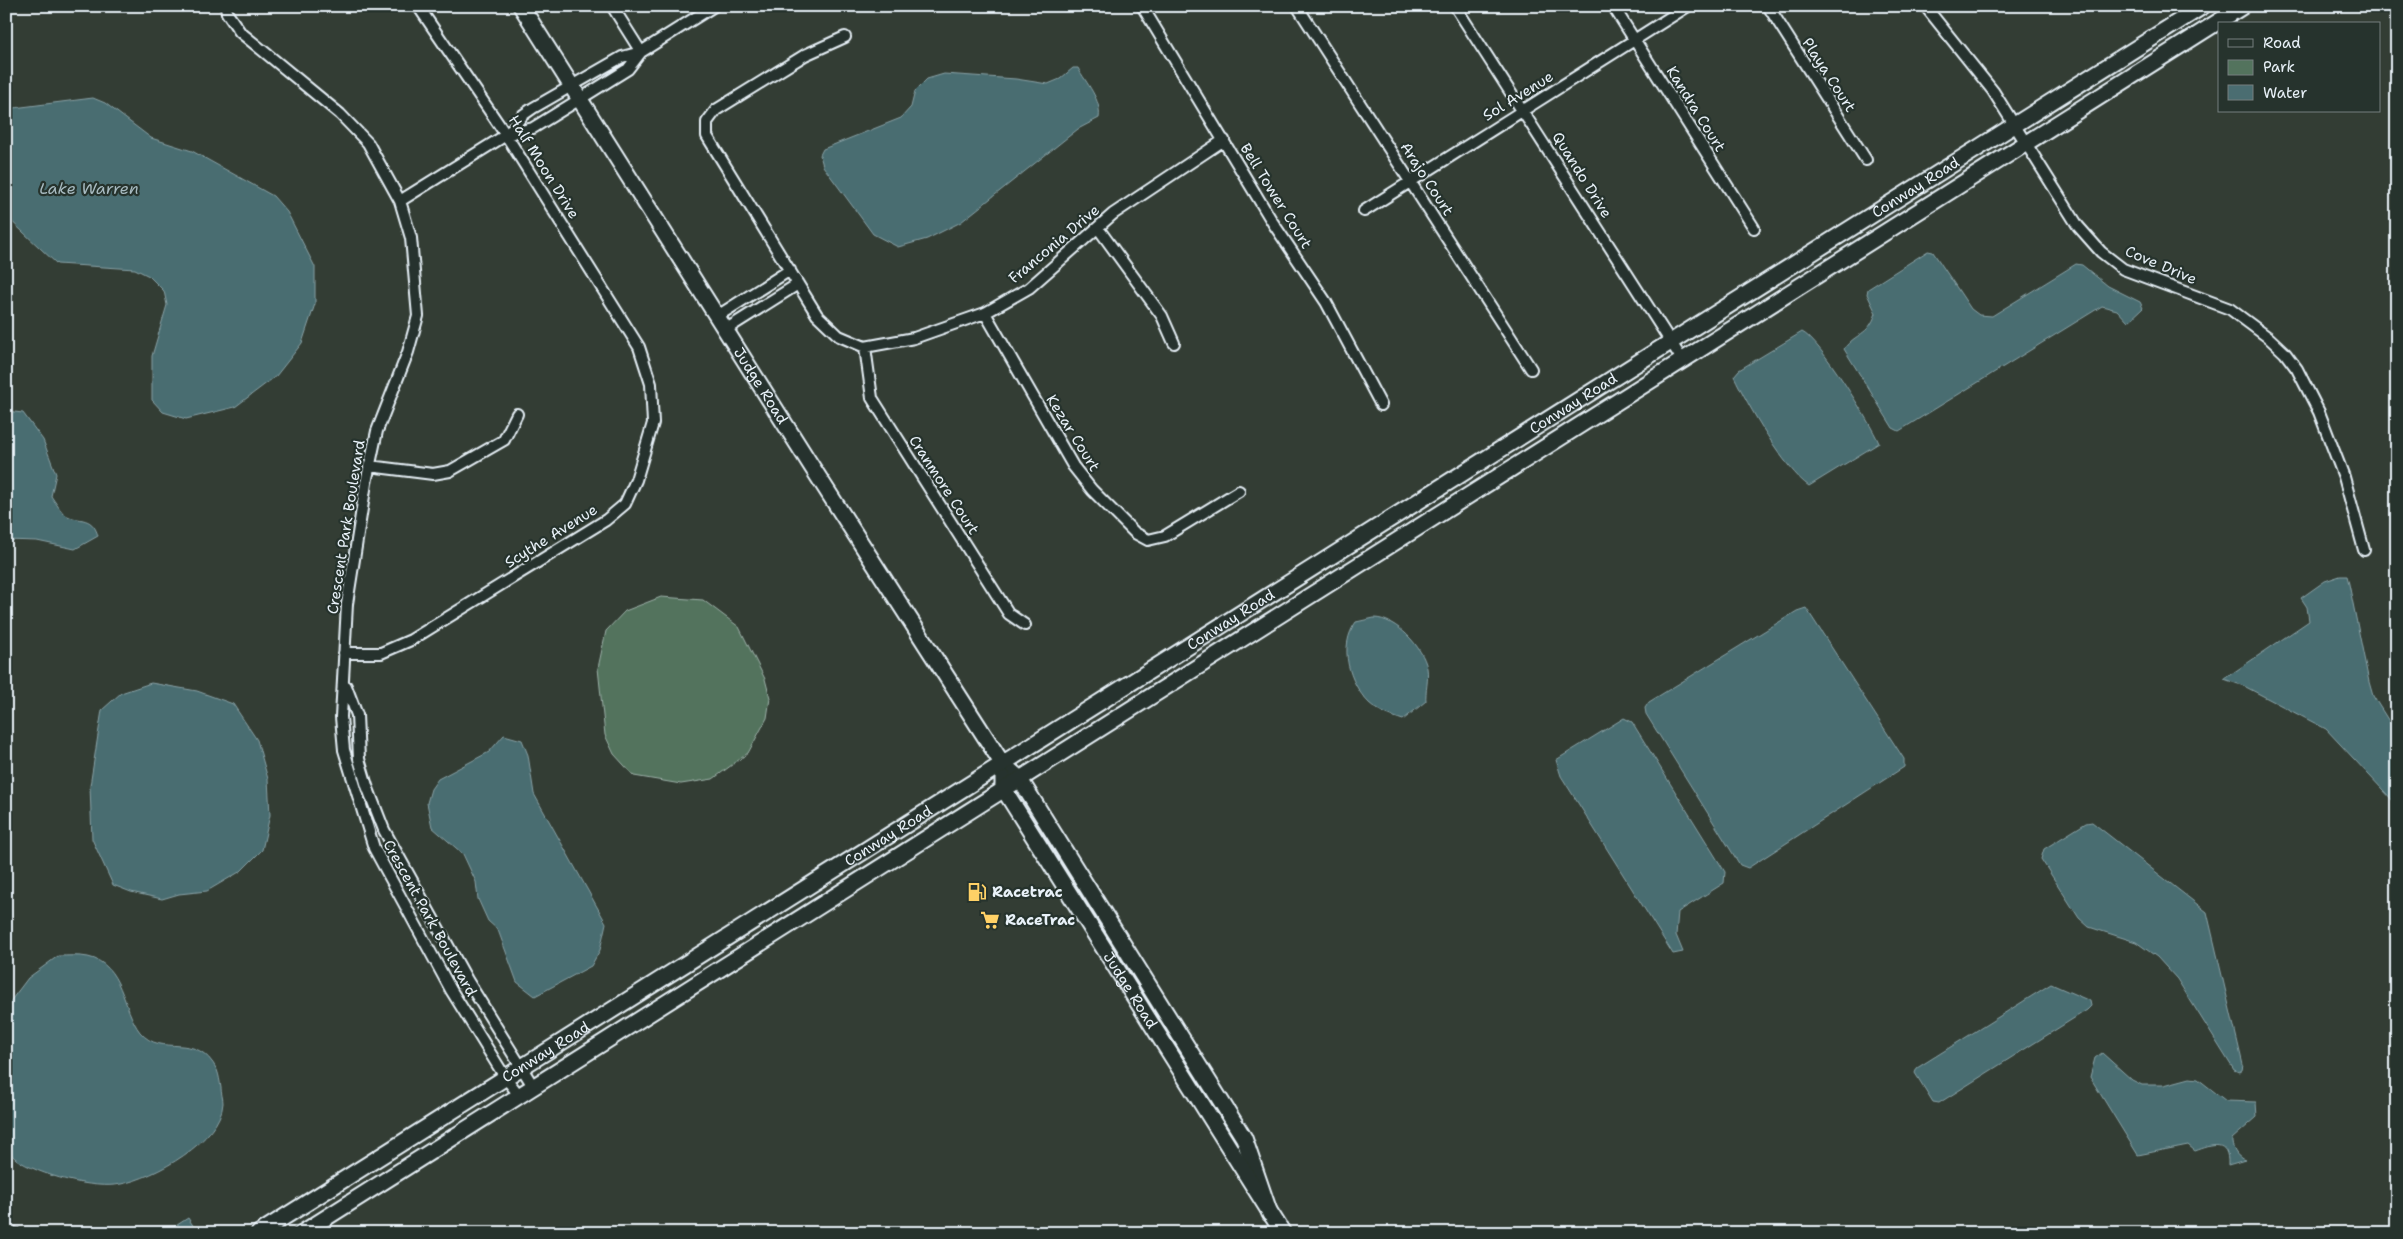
<svg xmlns="http://www.w3.org/2000/svg" width="2403" height="1239" viewBox="0 0 2403 1239" font-family="'Shantell Sans',sans-serif">
	<style>
		.green { fill: #53735d; stroke: #9eb2aa }
		.water { fill: #4a6d71; stroke: #89a2a7 }
		.lines { fill: none; stroke-linecap: round; stroke-linejoin: round }
		.street-casing { stroke: #e8f1f8; stroke-width: 14 }
		.secondary-casing { stroke: #e8f1f8; stroke-width: 19 }
		.street { stroke: #26332d; stroke-width: 10 }
		.secondary { stroke: #26332d; stroke-width: 15 }
		.labels { text-anchor: middle; stroke-width: 4.5; stroke-linejoin: round; paint-order: stroke }
		.street-label { font-size: 15px; fill: #e8f1f8; stroke: #26332d }
		.poi-label { font-size: 15px; font-weight: bold; fill: #e8f1f8; stroke: #26332d; text-anchor: start }
		.water-label { font-size: 16px; font-style: italic; fill: #a9bcc2; stroke: #26332d }
	</style>
	<rect width="100%" height="100%" fill="#333d34"/>
	<filter id="ink" filterUnits="userSpaceOnUse"><feTurbulence type="fractalNoise" baseFrequency=".02" numOctaves="2"/><feDisplacementMap in="SourceGraphic" scale="10" xChannelSelector="R" yChannelSelector="G"/><feConvolveMatrix kernelMatrix="1 2 1 2 8 2 1 2 1" color-interpolation-filters="sRGB"/></filter>
	<g filter="url(#ink)">
		<path class="green" d="M 661,597 L 703,600 L 739,627 L 765,679 L 770,698 L 767,718 L 748,753 L 713,779 L 681,784 L 634,776 L 614,754 L 605,735 L 598,668 L 606,631 L 625,611 Z"/>
		<path class="water" d="M 1073,68 L 1078,68 C 1086,83 1102,100 1099,118 L 1078,129 L 961,222 L 927,239 L 898,247 L 873,234 L 823,166 L 820,155 L 823,149 L 901,118 L 911,107 L 915,91 L 927,79 L 944,74 L 1016,79 L 1048,84 L 1060,79 Z
			M 93,98 L 105,103 L 151,138 L 192,151 L 273,196 L 287,212 L 315,267 L 315,304 L 302,343 L 276,376 L 235,407 L 186,419 L 163,412 L 152,400 L 152,356 L 167,305 L 164,291 L 149,276 L 135,269 L 57,264 L 6,216 L 6,109 Z
			M 1928,251 L 1933,252 L 1971,309 L 1979,315 L 1992,316 L 2076,264 L 2082,265 L 2108,286 L 2140,302 L 2143,308 L 2128,322 L 2117,310 L 2102,306 L 1899,431 L 1893,428 L 1844,349 C 1856,332 1868,337 1876,313 L 1867,294 L 1868,289 Z
			M 1802,332 C 1820,340 1870,422 1879,443 L 1809,486 C 1785,470 1747,404 1734,376 L 1739,370 Z
			M 6,411 L 23,413 L 43,440 L 56,474 L 51,496 C 55,502 59,508 63,513 C 76,524 92,513 98,536 L 75,549 L 37,541 L 6,540 Z
			M 2340,576 L 2347,576 L 2349,584 L 2369,682 L 2373,696 L 2397,734 L 2397,805 L 2326,729 L 2244,686 L 2224,679 L 2309,621 L 2307,607 L 2301,598 L 2325,581 Z
			M 1806,608 L 1904,759 L 1904,767 L 1748,868 L 1740,865 L 1646,714 L 1645,708 L 1649,702 L 1797,611 Z
			M 1374,618 C 1396,618 1423,647 1427,668 C 1429,679 1425,692 1426,701 L 1403,720 C 1391,716 1379,712 1369,703 C 1349,683 1338,646 1356,622 Z
			M 151,683 L 197,691 L 233,704 L 257,740 L 268,779 L 270,815 L 262,850 L 241,871 L 207,891 L 179,894 L 162,899 L 131,892 L 113,885 L 92,839 L 90,786 L 102,710 L 121,693 Z
			M 1624,718 L 1632,722 L 1725,872 L 1724,883 L 1678,912 L 1676,935 L 1683,952 L 1673,954 L 1561,776 L 1556,760 Z
			M 504,735 L 522,740 L 528,755 L 534,794 L 606,923 L 600,950 L 591,966 L 535,996 L 517,982 L 498,930 L 488,921 L 478,899 L 476,882 L 463,854 L 432,827 L 427,803 L 431,789 L 438,779 L 489,752 Z
			M 2092,822 L 2207,912 L 2243,1065 L 2242,1070 L 2239,1072 L 2234,1070 L 2177,979 L 2157,957 L 2136,942 L 2089,927 L 2079,918 L 2041,859 L 2044,849 L 2086,823 Z
			M 58,956 C 68,956 79,955 88,957 C 123,964 122,1009 140,1032 C 162,1059 196,1029 217,1070 C 219,1075 220,1082 221,1088 C 221,1093 223,1098 223,1103 C 221,1141 154,1178 121,1184 C 95,1190 38,1175 16,1159 C 13,1157 9,1151 6,1148 L 6,1007 L 28,978 Z
			M 2051,984 L 2090,1001 L 2091,1006 L 2087,1010 L 1939,1103 L 1933,1102 L 1915,1073 L 1917,1068 Z
			M 2102,1053 L 2132,1080 L 2142,1085 L 2164,1085 L 2190,1078 L 2198,1079 L 2226,1101 L 2256,1102 L 2257,1117 L 2232,1139 C 2231,1147 2237,1158 2245,1160 L 2228,1165 C 2229,1138 2212,1145 2195,1151 L 2188,1145 L 2138,1155 L 2090,1077 L 2095,1058 Z
			M 188,1218 L 198,1233 L 157,1233 L 174,1227 Z"/>
		<g class="lines">
			<g class="street-casing">
				<path id="street" d="M 226,6 L 227,13 L 240,32 L 340,114 L 368,143 L 400,201 L 411,238 L 418,316 L 408,352 L 377,431 L 366,483 L 347,604 L 341,717 L 344,750 L 374,848 L 451,990 L 505,1077 L 519,1095
					M 612,6 L 641,52
					M 1142,6 L 1273,223 L 1326,302 L 1381,405
					M 1297,6 L 1531,369
					M 1455,6 L 1683,361
					M 1613,6 L 1754,228
					M 1768,6 L 1866,160
					M 1925,6 L 1993,91 L 2078,226 L 2101,252 L 2123,269 L 2230,309 L 2269,338 L 2285,353 L 2297,369 L 2319,412 L 2344,477 L 2364,550
					M 845,37 L 805,55 L 716,110 L 707,122 L 707,136 L 817,315 L 839,336 L 865,347 L 914,338 L 985,313 L 1029,288 L 1113,214 L 1224,140
					M 507,135 L 523,115 L 533,108 L 622,57 L 641,52 L 714,6
					M 400,201 L 506,135 L 533,128 L 580,99 L 628,69 L 641,52
					M 1364,211 L 1688,6
					M 1098,228 L 1162,316 L 1174,343
					M 985,313 L 1073,466 L 1092,490 L 1135,533 L 1148,540 L 1165,536 L 1239,491
					M 716,317 L 790,270
					M 725,330 L 798,284
					M 865,347 L 872,398 L 1009,614 L 1025,625
					M 369,466 L 433,474 L 450,471 L 504,440 L 517,414
					M 344,653 L 381,653 L 411,640 L 606,520 L 625,504 L 636,480 L 653,423 L 651,384 L 639,347 L 506,135 L 418,6
					M 346,686 L 357,715 L 359,759 L 367,786 L 384,830 L 467,980 L 533,1086
					M 6,1231 L 15,1233"/>
			</g>
			<g class="secondary-casing">
				<g id="secondary">
					<path id="s1" d="M 521,6 L 812,467 L 1002,763 L 1019,778 L 1244,1138 L 1270,1214"/>
					<path id="s2" d="M 1003,777 L 1003,788 L 1283,1233"/>
					<path id="s3" d="M 259,1233 L 2203,6"/>
					<path d="M 302,1233 L 2243,6"/>
				</g>
			</g>
			<use href="#street" class="street"/>
			<use href="#secondary" class="secondary"/>
		</g>
	</g>
	<defs>
		<g id="fuel-bare" transform="scale(1.5)"><path d="M-5.5-6h7V0h2V4h1.3V-2.5L3-4.5l.8-.8L6-3V5H2.5V1h-1V6h-7ZM-4.2-4.7v3.2H.2V-4.7Z" fill="#ffd166" stroke="#26332d" stroke-width="2.5" paint-order="stroke"/></g>
		<g id="supermarket-bare" transform="scale(1.5)"><path d="M-6-5.5h2.5l.6 2H6L4.5 2H-2.5L-4.4-4H-6ZM-1.5 3.2a1.3 1.3 0 1 0 .1 0ZM3 3.2a1.3 1.3 0 1 0 .1 0Z" fill="#ffd166" stroke="#26332d" stroke-width="2.5" paint-order="stroke"/></g>
	</defs>
	<g fill-rule="evenodd">
		<use href="#fuel-bare" x="977" y="892"/>
		<use href="#supermarket-bare" x="990" y="920"/>
	</g>
	<g class="labels">
		<g class="street-label">
			<text transform="translate(1829 75) rotate(57)" y="5">Playa Court</text>
			<text transform="translate(1518 96) rotate(-32)" y="5">Sol Avenue</text>
			<text transform="translate(1696 109) rotate(58)" y="5">Kandra Court</text>
			<text transform="translate(544 167) rotate(58)" y="5">Half Moon Drive</text>
			<text transform="translate(1582 175) rotate(58)" y="5">Quando Drive</text>
			<text transform="translate(1427 179) rotate(57)" y="5">Arajo Court</text>
			<text dy="5" stroke="none"><textPath href="#s3" startOffset="1959">Conway Road</textPath></text>
			<text transform="translate(1276 196) rotate(58)" y="5">Bell Tower Court</text>
			<text transform="translate(1054 244) rotate(-40)" y="5">Franconia Drive</text>
			<text transform="translate(2161 265) rotate(23)" y="5">Cove Drive</text>
			<text dy="5" stroke="none"><textPath href="#s1" startOffset="449">Judge Road</textPath></text>
			<text dy="5" stroke="none"><textPath href="#s3" startOffset="1554">Conway Road</textPath></text>
			<text transform="translate(1073 433) rotate(58)" y="5">Kezar Court</text>
			<text transform="translate(944 485) rotate(57)" y="5">Cranmore Court</text>
			<text transform="translate(346 527) rotate(-81)" y="5">Crescent Park Boulevard</text>
			<text transform="translate(551 536) rotate(-32)" y="5">Scythe Avenue</text>
			<text dy="5" stroke="none"><textPath href="#s3" startOffset="1149">Conway Road</textPath></text>
			<text dy="5" stroke="none"><textPath href="#s3" startOffset="744">Conway Road</textPath></text>
			<text transform="translate(430 918) rotate(61)" y="5">Crescent Park Boulevard</text>
			<text dy="5" stroke="none"><textPath href="#s2" startOffset="250">Judge Road</textPath></text>
			<text dy="5" stroke="none"><textPath href="#s3" startOffset="339">Conway Road</textPath></text>
		</g>
		<g class="poi-label">
			<text x="992" y="897">Racetrac</text>
			<text x="1005" y="925">RaceTrac</text>
		</g>
		<g class="water-label">
			<text x="89" y="194">Lake Warren</text>
		</g>
	</g>
	<rect width="2403" height="1239" fill="none" stroke="#26332d" stroke-width="25"/>
	<rect x="12" y="12" width="2378" height="1214" fill="none" stroke="#e8f1f8" stroke-width="2" filter="url(#ink)"/>
	<rect x="2218" y="22" width="162" height="90" fill="#26332d" stroke="#747f7e"/>
	<rect x="2228" y="39" width="25" height="8" fill="#26332d" stroke="#747f7e"/>
	<text x="2263" y="48" font-size="15" fill="#e8f1f8">Road</text>
	<rect x="2228" y="60" width="25" height="15" fill="#53735d" stroke="#747f7e"/>
	<text x="2263" y="72" font-size="15" fill="#e8f1f8">Park</text>
	<rect x="2228" y="85" width="25" height="15" fill="#4a6d71" stroke="#747f7e"/>
	<text x="2263" y="98" font-size="15" fill="#e8f1f8">Water</text>
</svg>
